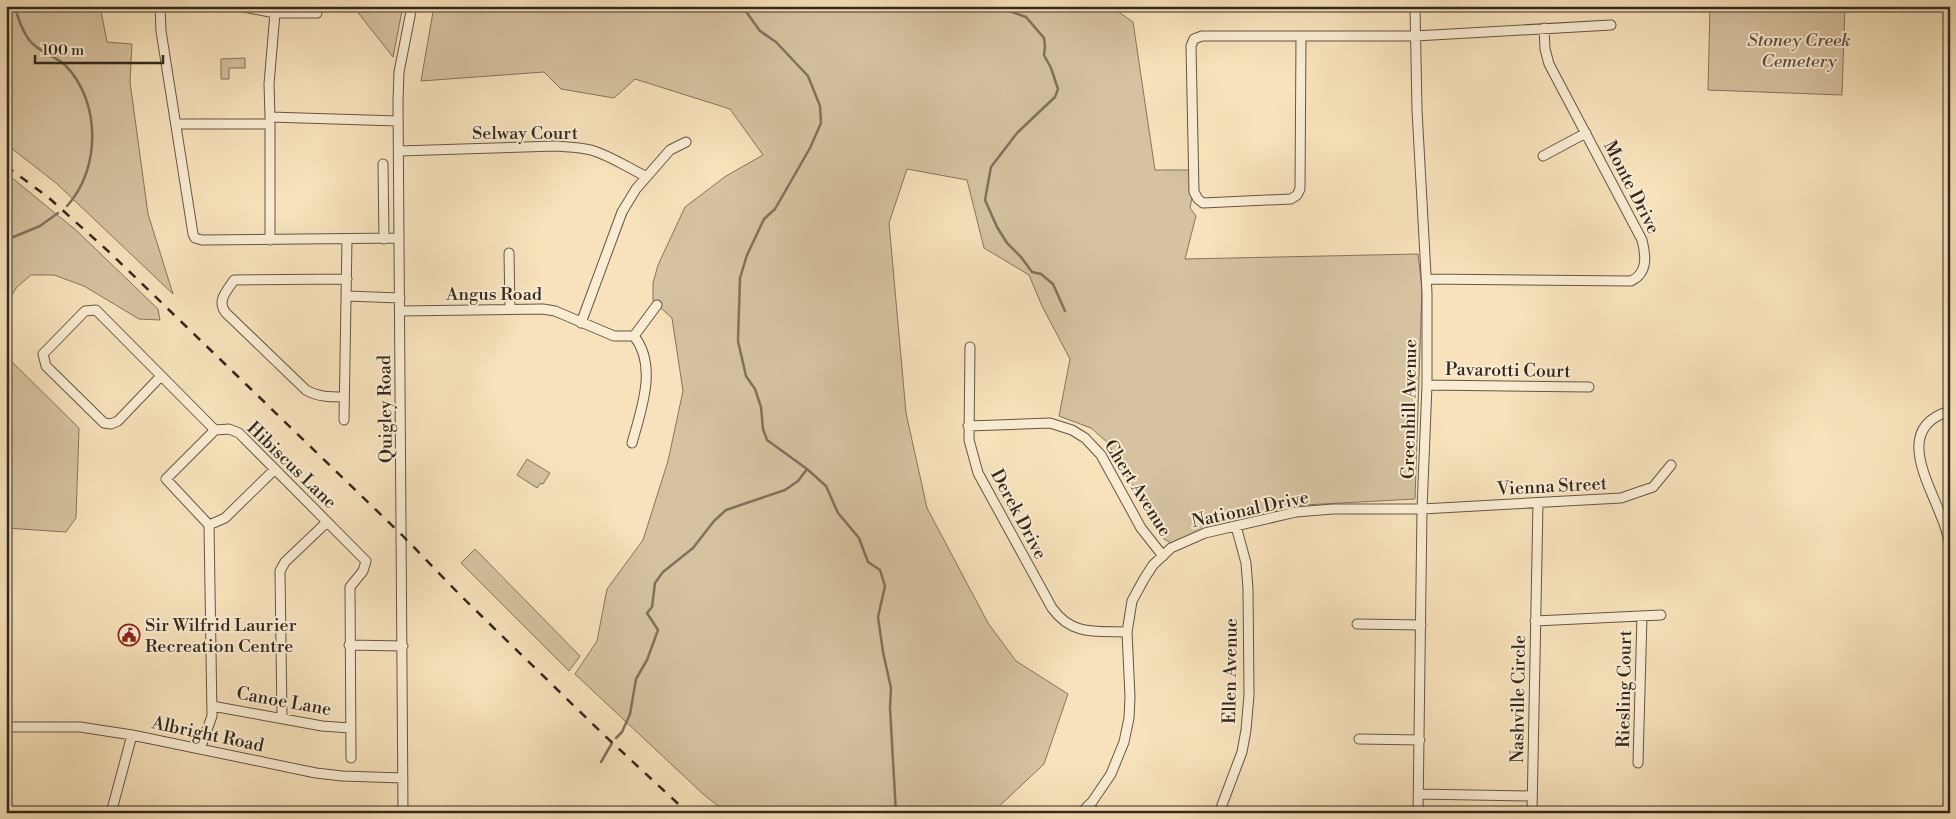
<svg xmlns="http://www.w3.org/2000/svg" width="1956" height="819" viewBox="0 0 1956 819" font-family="'Libre Bodoni',serif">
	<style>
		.green { fill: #d6c2a0; stroke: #84755f }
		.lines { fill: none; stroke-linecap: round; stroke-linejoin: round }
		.stream { stroke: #80725c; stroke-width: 2.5 }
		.minor-casing { stroke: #645645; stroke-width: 11 }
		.minor { stroke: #faecd3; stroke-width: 9 }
		.rail { stroke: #33281e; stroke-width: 2.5; stroke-dasharray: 9 9; stroke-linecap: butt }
		.labels { text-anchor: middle; stroke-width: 4; stroke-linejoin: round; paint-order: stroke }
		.park-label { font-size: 18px; font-style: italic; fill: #5c4e3e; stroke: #faecd3 }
		.street-label { font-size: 18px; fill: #33281e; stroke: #faecd3 }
		.poi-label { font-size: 18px; fill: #33281e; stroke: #faecd3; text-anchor: start }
	</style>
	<rect width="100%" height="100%" fill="#f7e2bb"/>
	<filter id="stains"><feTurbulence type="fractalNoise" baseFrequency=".004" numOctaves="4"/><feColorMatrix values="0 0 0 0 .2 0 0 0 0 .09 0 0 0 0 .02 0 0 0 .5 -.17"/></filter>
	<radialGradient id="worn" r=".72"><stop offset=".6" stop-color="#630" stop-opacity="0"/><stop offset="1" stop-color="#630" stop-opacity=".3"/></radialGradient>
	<path class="green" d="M 6,6 L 100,6 L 107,42 L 132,44 L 130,82 L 148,214 L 173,294 L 56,183 L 6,144 Z
		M 352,6 L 403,6 L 393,57 L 356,10 Z
		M 434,6 L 1110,6 L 1133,22 L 1155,170 L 1191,170 L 1193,192 L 1190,208 L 1196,216 L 1185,259 L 1418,254 L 1422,289 L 1415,499 L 1304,505 L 1194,535 L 1175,545 L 1164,539 L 1107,442 L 1091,428 L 1059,416 L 1070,359 L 1042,306 L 1029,275 L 984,248 L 967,180 L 907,169 L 889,223 L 906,413 L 927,508 L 988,623 L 1016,661 L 1068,694 L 1044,764 L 992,813 L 727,813 L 703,794 L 575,674 L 597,641 L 607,589 L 643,540 L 668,461 L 683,391 L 672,318 L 653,301 L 653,283 L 658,265 L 685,207 L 726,176 L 763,155 L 730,109 L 635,79 L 614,98 L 561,89 L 544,72 L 421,81 Z
		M 1710,6 L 1845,6 L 1842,95 L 1708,90 Z
		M 245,58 L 245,68 L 229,68 L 229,79 L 221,79 L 221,59 Z
		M 6,173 L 77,231 L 158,309 L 160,320 L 139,319 L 84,286 L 54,275 L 31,275 L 17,287 L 6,304 Z
		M 6,356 L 79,428 L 76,518 L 66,532 L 6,528 Z
		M 527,459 L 550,473 L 543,484 L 541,483 L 537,488 L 517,475 Z
		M 475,549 L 580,656 L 569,671 L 461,563 Z"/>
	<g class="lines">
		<path class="stream" d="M 15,6 C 17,17 23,32 30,41 C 39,52 55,56 65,65 C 101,101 101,169 67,206
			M 742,6 L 760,31 L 776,42 L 808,76 L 820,106 L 821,123 L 810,148 L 775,209 L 764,219 L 747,255 L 740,278 L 738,341 L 746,376 L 755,389 L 761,407 L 763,429 L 767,440 L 807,469 L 826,486 L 838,513 L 859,538 L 868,562 L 880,570 L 885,586 L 878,617 L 883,652 L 891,688 L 890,708 L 896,813
			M 995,6 L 1026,17 L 1044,38 L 1045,46 L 1044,55 L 1051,68 L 1058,89 L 1055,97 L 1017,133 L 991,167 L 985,200 L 997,227 L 1007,243 L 1021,257 L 1032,272 L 1041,274 L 1053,284 L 1065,311
			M 6,240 L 40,226 L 58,213
			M 616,738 L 622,732 L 630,714 L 636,679 L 647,660 L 658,630 L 647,613 L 652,607 L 655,583 L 663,572 L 693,548 L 714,521 L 726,510 L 785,490 L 798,481 L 807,469
			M 601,762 L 612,743"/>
		<g class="minor-casing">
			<path id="minor" d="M 160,6 L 161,31 L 193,234 L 195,238 L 202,240 L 398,238
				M 239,6 L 275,13 L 317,13
				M 1415,6 L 1417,110 L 1427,293 L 1427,385 L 1422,509 L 1418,813
				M 275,13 L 269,84 L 270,117 L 398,121
				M 1301,36 L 1300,189 L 1297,195 L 1291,199 L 1203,203 L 1198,199 L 1194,192 L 1191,46 L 1194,39 L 1202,36 L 1415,36 L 1611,25
				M 176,124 L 270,124 L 270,240
				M 399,151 L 556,146 C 567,147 580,147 591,150 C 611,156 627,167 645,176
				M 1543,156 L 1586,133
				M 383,164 L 384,239
				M 509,253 L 510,309
				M 1427,279 L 1631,281 C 1648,273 1646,256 1642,240 L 1549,64 L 1545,49 L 1544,28
				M 347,296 L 400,298
				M 400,311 L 543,309 L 555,311 L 614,336 L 634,336
				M 581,323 L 622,212 L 636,189 L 670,150 L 686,142
				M 634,336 L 657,305
				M 970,347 L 969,440 L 978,473 L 1052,608 C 1072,636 1096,631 1127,632
				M 161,376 L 118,421 L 111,424 L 104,423 L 46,366 L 43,354 L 85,311 L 96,310 L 215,430
				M 1427,385 L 1589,387
				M 344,397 C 330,397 318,397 306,390 L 226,313 C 216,301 227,291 234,280 L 347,279
				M 1950,411 C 1894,427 1928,481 1941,516 C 1945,525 1948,536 1950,546
				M 344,420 L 347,239
				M 968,426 L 1050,423 L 1072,430 L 1085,438 L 1101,455 L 1141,528 L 1163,556
				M 632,443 C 641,410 658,366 634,336
				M 209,525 L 225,518 L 275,469
				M 1535,621 L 1661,615
				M 1357,624 L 1421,625
				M 349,645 L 403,646
				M 212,706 L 322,726 L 350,728
				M 282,718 L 280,571 L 285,562 L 327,522
				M 6,727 L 80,727 L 132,735 L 316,773 L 342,776 L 403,778
				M 1359,739 L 1420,740
				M 200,749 L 212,716 L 209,525 L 166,479 L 215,430 L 229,429 L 239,433 L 366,561 L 363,571 L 350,587 L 351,758
				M 1638,763 L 1642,616
				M 1419,794 L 1532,796
				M 1086,808 L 1099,813
				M 111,813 L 132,735
				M 403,813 L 398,101 L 399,72 L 412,6
				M 1081,813 L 1092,802 L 1111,774 L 1124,742 L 1129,718 L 1130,697 L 1127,632 L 1132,601 L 1144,579 L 1153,565 L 1171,548 L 1205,533 L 1296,512 L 1333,509 L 1422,509 L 1621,498 L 1653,487 L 1671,465
				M 1219,813 L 1242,752 L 1246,730 L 1249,695 L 1248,589 L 1246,563 L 1236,526
				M 1532,813 L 1538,503"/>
		</g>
		<use href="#minor" class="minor"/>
		<path class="rail" d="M 6,166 L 49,198 L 108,251 L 402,535 L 462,597 L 604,735 L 688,813"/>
	</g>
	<defs>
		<g id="civic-ring" transform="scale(1.125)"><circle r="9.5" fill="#faecd3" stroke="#8f2418" stroke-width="1.5"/><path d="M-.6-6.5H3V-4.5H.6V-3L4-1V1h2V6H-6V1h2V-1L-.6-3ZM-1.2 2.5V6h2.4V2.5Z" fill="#8f2418"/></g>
	</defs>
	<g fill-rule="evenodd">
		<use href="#civic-ring" x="129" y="635"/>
	</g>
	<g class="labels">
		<g class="park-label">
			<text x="1799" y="46">Stoney Creek<tspan x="1799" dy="21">Cemetery</tspan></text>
		</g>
		<g class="street-label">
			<text x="525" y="139">Selway Court</text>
			<text transform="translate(1632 187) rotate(63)" y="6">Monte Drive</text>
			<text x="494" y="300">Angus Road</text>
			<text transform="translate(1508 370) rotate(1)" y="6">Pavarotti Court</text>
			<text transform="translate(385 409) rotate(-91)" y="6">Quigley Road</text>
			<text transform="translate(1409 409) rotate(-89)" y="6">Greenhill Avenue</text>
			<text transform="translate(292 465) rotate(44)" y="6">Hibiscus Lane</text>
			<text transform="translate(1552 486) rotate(-3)" y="6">Vienna Street</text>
			<text transform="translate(1138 488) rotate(58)" y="6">Chert Avenue</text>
			<text transform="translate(1250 509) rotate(-12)" y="6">National Drive</text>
			<text transform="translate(1019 514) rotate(62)" y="6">Derek Drive</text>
			<text transform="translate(1230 671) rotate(-89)" y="6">Ellen Avenue</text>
			<text transform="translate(1624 689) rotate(-89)" y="6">Riesling Court</text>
			<text transform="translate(1518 699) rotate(-89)" y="6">Nashville Circle</text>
			<text transform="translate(284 701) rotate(10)" y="6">Canoe Lane</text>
			<text transform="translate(208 734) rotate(12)" y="6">Albright Road</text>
		</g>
		<g class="poi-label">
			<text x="145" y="631">Sir Wilfrid Laurier<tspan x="145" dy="21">Recreation Centre</tspan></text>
		</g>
	</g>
	<rect width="1956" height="819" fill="none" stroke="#f7e2bb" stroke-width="25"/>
	<rect x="8" y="8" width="1941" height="804" fill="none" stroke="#33281e" stroke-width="2.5"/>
	<rect x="12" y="12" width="1931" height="794" fill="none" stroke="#33281e"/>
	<path d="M35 55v8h128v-8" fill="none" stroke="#33281e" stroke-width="2.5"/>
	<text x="42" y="55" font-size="15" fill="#33281e" stroke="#faecd3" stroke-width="4" paint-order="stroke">100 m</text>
	<rect width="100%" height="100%" filter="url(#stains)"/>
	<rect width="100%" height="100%" fill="url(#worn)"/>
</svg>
